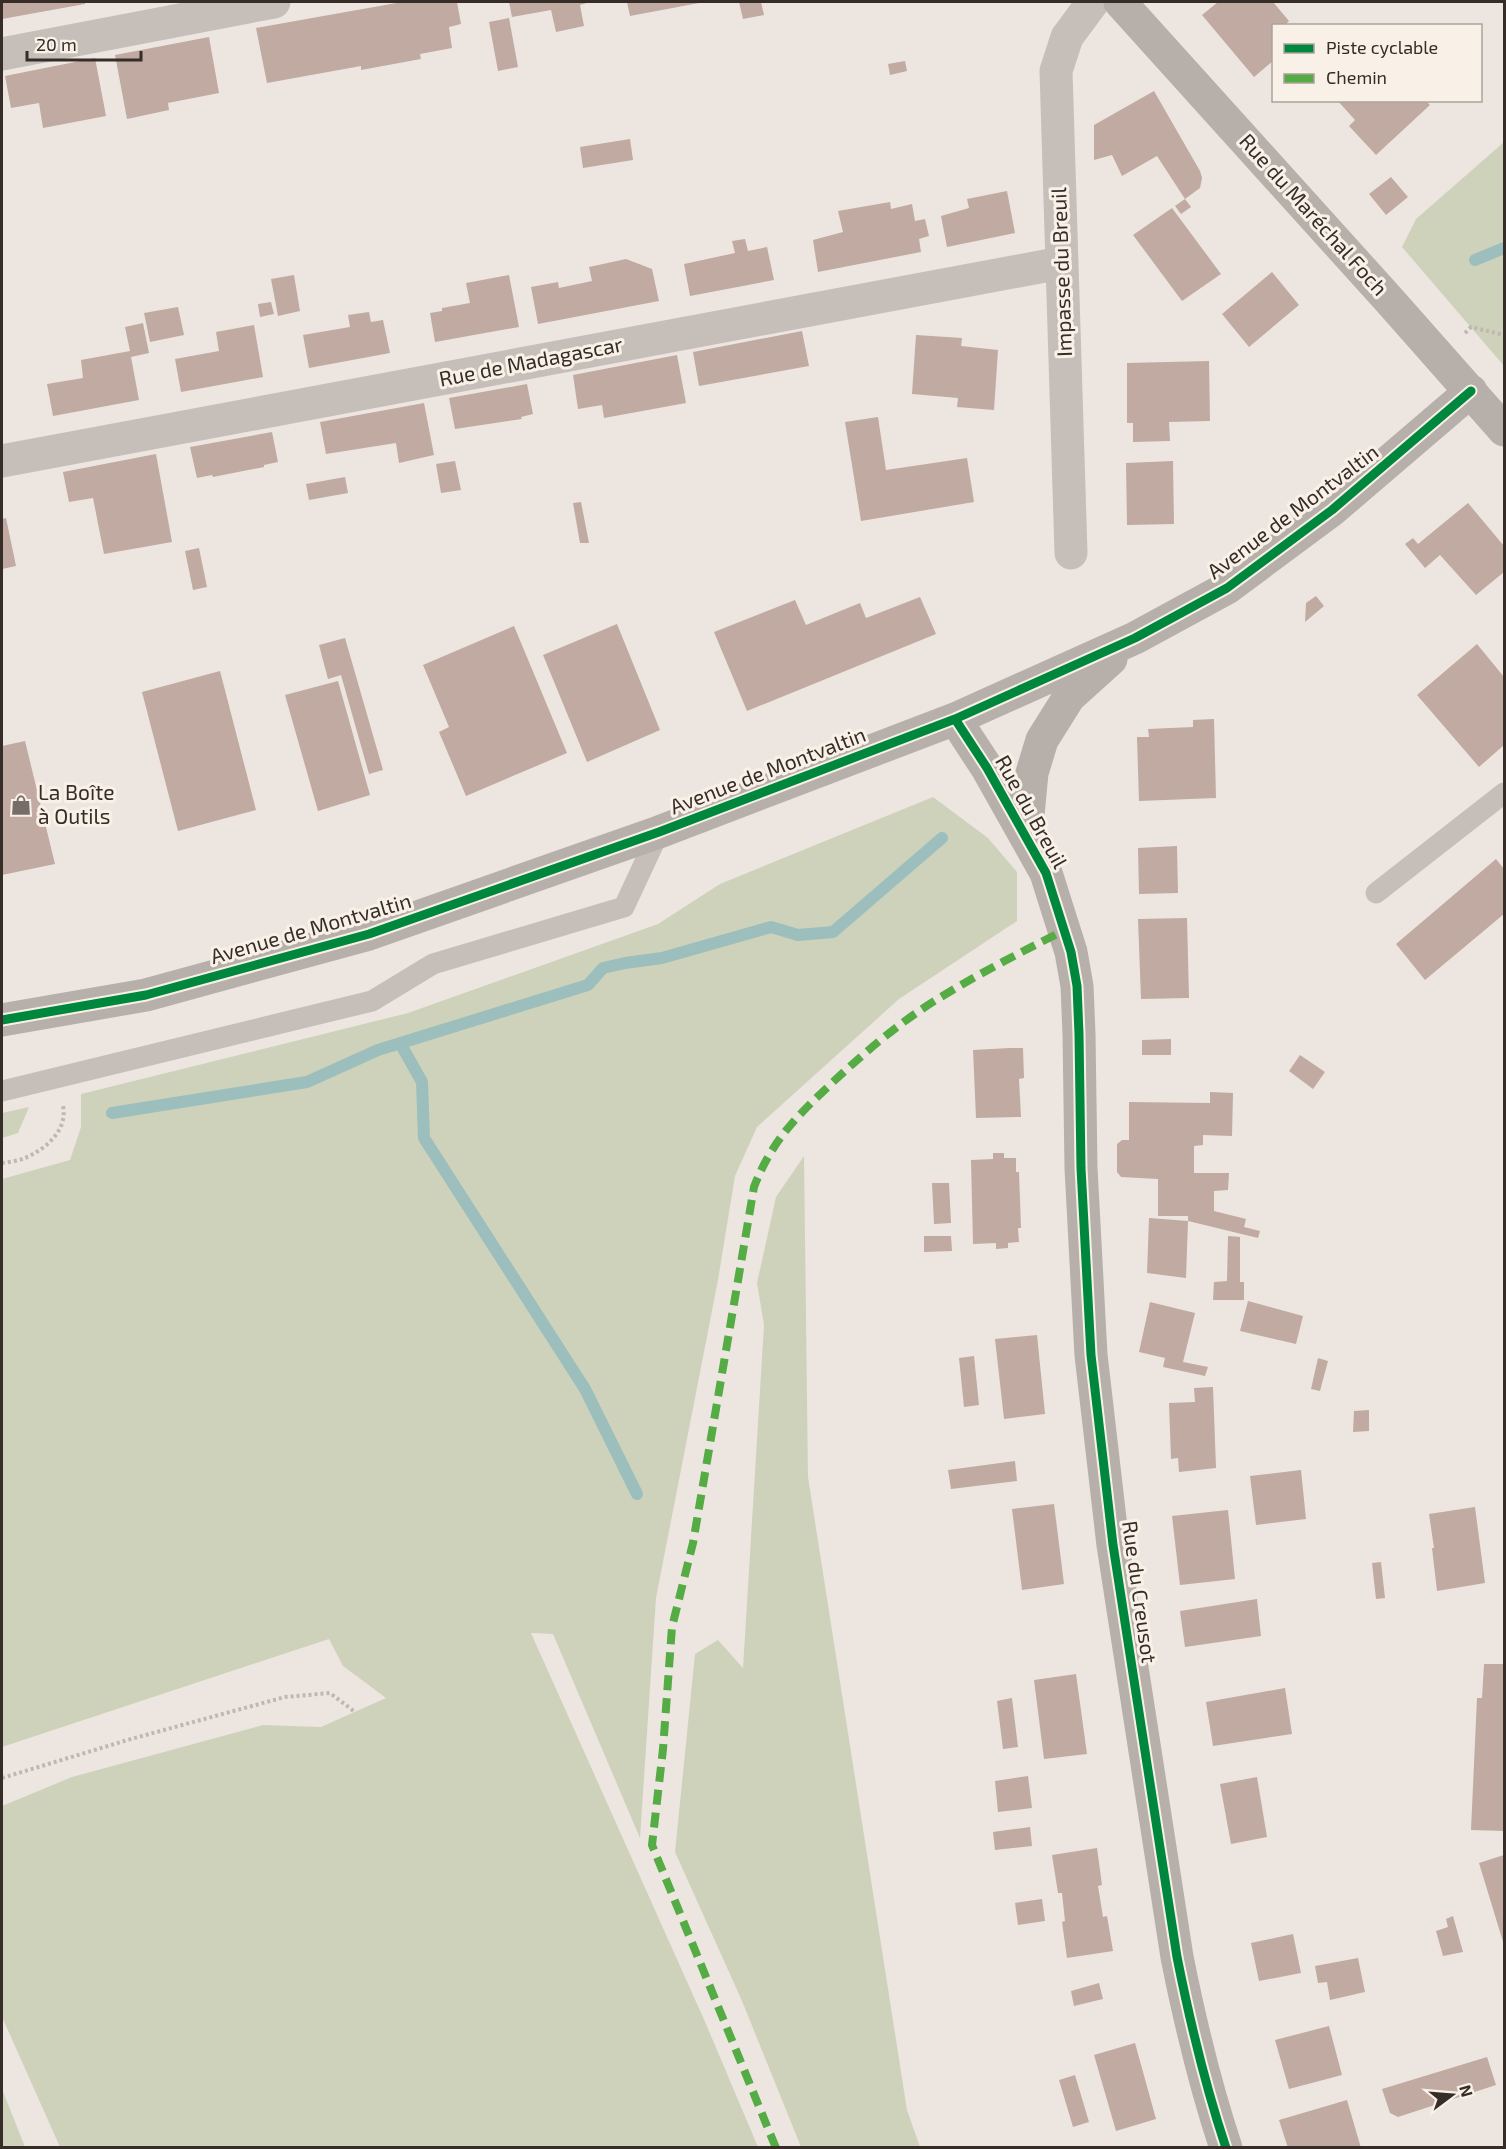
<svg xmlns="http://www.w3.org/2000/svg" width="1506" height="2149" viewBox="0 0 1506 2149" font-family="'Exo 2',sans-serif">
	<style>
		.green { fill: #ced2ba }
		.lines { fill: none; stroke-linecap: round; stroke-linejoin: round }
		.stream { stroke: #9cbfbe; stroke-width: 12 }
		.building { fill: #c0aaa2 }
		.path { stroke: #beb7b2; stroke-width: 4; stroke-dasharray: 3 3; stroke-linecap: butt }
		.lane { stroke: #c6bfb9; stroke-width: 21 }
		.street { stroke: #c6bfb9; stroke-width: 33 }
		.secondary { stroke: #b6afaa; stroke-width: 33 }
		.quiet { stroke: #55ab44; stroke-width: 8; stroke-dasharray: 15 8; stroke-linecap: butt }
		.cycleway-casing { stroke: #f9f1e7; stroke-width: 13 }
		.cycleway { stroke: #00873e; stroke-width: 9 }
		.labels { text-anchor: middle; stroke-width: 6; stroke-linejoin: round; paint-order: stroke }
		.street-label { font-size: 21px; fill: #362c28; stroke: #f9f1e7 }
		.poi-label { font-size: 21px; fill: #362c28; stroke: #f9f1e7; text-anchor: start }
	</style>
	<rect width="100%" height="100%" fill="#ede6e0"/>
	<path class="green" d="M 1504,142 L 1504,366 L 1402,247 L 1416,219 Z
		M 933,797 L 988,838 L 1017,872 L 1017,921 L 899,999 L 757,1127 L 735,1176 L 718,1280 L 656,1598 L 640,1838 L 553,1634 L 531,1633 L 706,2024 L 758,2147 L 60,2147 L 2,2017 L 2,1806 L 72,1777 L 263,1725 L 321,1727 L 386,1698 L 343,1666 L 329,1639 L 2,1747 L 2,1179 L 70,1160 L 81,1127 L 81,1094 L 408,1013 L 658,924 L 720,884 Z
		M 29,1107 L 18,1133 L 2,1138 L 2,1113 Z
		M 804,1156 L 808,1477 L 907,2110 L 920,2147 L 801,2147 L 742,2001 L 675,1852 L 695,1654 L 718,1640 L 743,1668 L 764,1325 L 757,1283 L 776,1197 Z
		M 2,2089 L 25,2147 L 2,2147 Z"/>
	<g class="lines">
		<path class="stream" d="M 1475,260 L 1504,248
			M 400,1043 L 422,1082 L 424,1138 L 585,1389 L 637,1494
			M 112,1113 L 307,1082 L 378,1050 L 588,985 L 603,968 L 625,963 L 662,958 L 771,927 L 798,935 L 833,932 L 942,838"/>
	</g>
	<path class="building" d="M 2,2 L 85,2 L 85,4 L 2,19 Z
		M 402,2 L 457,2 L 461,24 L 449,27 L 452,48 L 420,54 L 421,59 L 361,70 L 361,66 L 267,83 L 256,28 Z
		M 509,2 L 590,2 L 580,5 L 584,26 L 556,32 L 551,10 L 512,17 Z
		M 627,2 L 699,2 L 699,3 L 630,16 Z
		M 739,2 L 761,2 L 764,15 L 743,19 Z
		M 1218,2 L 1273,2 L 1289,21 L 1284,26 L 1274,26 L 1274,60 L 1254,77 L 1202,15 Z
		M 509,18 L 518,67 L 498,71 L 489,22 Z
		M 209,37 L 219,93 L 168,103 L 169,110 L 127,119 L 115,55 Z
		M 95,58 L 106,116 L 43,128 L 39,103 L 11,108 L 5,76 Z
		M 905,61 L 907,71 L 890,75 L 888,64 Z
		M 1154,91 L 1200,171 L 1202,178 L 1200,188 L 1185,199 L 1157,156 L 1122,176 L 1112,155 L 1094,160 L 1094,125 Z
		M 1337,100 L 1425,100 L 1430,105 L 1376,155 L 1349,126 L 1355,120 Z
		M 630,139 L 633,160 L 583,168 L 580,147 Z
		M 1391,177 L 1408,197 L 1386,215 L 1369,194 Z
		M 1007,191 L 1015,233 L 947,247 L 941,216 L 969,208 L 967,199 Z
		M 1185,199 L 1191,207 L 1181,214 L 1175,206 Z
		M 890,202 L 891,209 L 912,204 L 915,221 L 925,219 L 929,236 L 919,239 L 921,252 L 818,272 L 813,240 L 843,232 L 838,211 Z
		M 1172,208 L 1221,274 L 1182,301 L 1133,235 Z
		M 745,239 L 748,251 L 767,247 L 774,280 L 690,296 L 684,264 L 735,253 L 732,241 Z
		M 626,259 L 652,269 L 659,301 L 538,324 L 531,287 L 558,282 L 559,288 L 592,281 L 589,267 Z
		M 1272,272 L 1299,305 L 1249,347 L 1222,314 Z
		M 294,275 L 300,311 L 278,316 L 271,279 Z
		M 509,275 L 519,327 L 435,342 L 430,313 L 442,311 L 442,308 L 470,303 L 466,283 Z
		M 271,302 L 274,314 L 260,317 L 258,304 Z
		M 178,307 L 184,335 L 150,342 L 144,313 Z
		M 369,312 L 371,322 L 383,320 L 390,353 L 309,368 L 303,335 L 350,327 L 348,315 Z
		M 143,323 L 149,353 L 131,357 L 139,400 L 53,416 L 47,384 L 83,378 L 81,360 L 130,351 L 125,327 Z
		M 254,325 L 263,377 L 181,392 L 175,359 L 219,351 L 216,332 Z
		M 802,331 L 809,366 L 699,386 L 693,352 Z
		M 916,335 L 962,338 L 961,346 L 998,350 L 994,410 L 957,407 L 958,398 L 912,394 Z
		M 677,355 L 686,403 L 604,418 L 602,405 L 578,409 L 573,375 Z
		M 1209,361 L 1210,421 L 1169,422 L 1170,441 L 1133,442 L 1133,423 L 1127,423 L 1127,363 Z
		M 527,384 L 533,414 L 521,417 L 522,419 L 455,429 L 449,398 Z
		M 424,403 L 434,455 L 399,463 L 396,443 L 326,454 L 320,422 Z
		M 878,417 L 886,470 L 967,458 L 974,502 L 861,521 L 845,422 Z
		M 272,432 L 278,462 L 264,465 L 264,467 L 213,477 L 212,475 L 197,478 L 190,447 Z
		M 156,454 L 172,542 L 104,554 L 93,498 L 69,502 L 63,472 Z
		M 455,461 L 461,490 L 441,493 L 436,464 Z
		M 1173,461 L 1174,524 L 1127,525 L 1126,463 Z
		M 345,477 L 348,493 L 309,500 L 306,484 Z
		M 581,502 L 589,543 L 580,543 L 573,503 Z
		M 1468,503 L 1504,546 L 1504,572 L 1476,595 L 1440,555 L 1425,568 L 1405,544 L 1413,538 L 1418,544 Z
		M 6,518 L 16,566 L 2,569 L 2,519 Z
		M 199,548 L 207,587 L 193,590 L 185,551 Z
		M 1316,596 L 1324,606 L 1305,622 L 1306,603 Z
		M 920,597 L 936,634 L 747,711 L 714,632 L 795,600 L 806,625 L 860,603 L 866,618 Z
		M 617,624 L 660,730 L 587,762 L 543,655 Z
		M 514,626 L 567,753 L 466,796 L 439,732 L 449,727 L 423,665 Z
		M 345,638 L 383,770 L 369,774 L 341,675 L 328,679 L 319,645 Z
		M 1477,644 L 1504,677 L 1504,745 L 1479,767 L 1417,695 Z
		M 220,671 L 256,810 L 178,831 L 142,692 Z
		M 338,681 L 370,795 L 318,811 L 285,695 Z
		M 1214,719 L 1216,798 L 1139,801 L 1137,737 L 1149,737 L 1148,729 L 1193,727 L 1193,720 Z
		M 25,741 L 55,864 L 2,875 L 2,746 Z
		M 1177,846 L 1178,893 L 1139,894 L 1138,848 Z
		M 1496,859 L 1504,869 L 1504,914 L 1425,980 L 1396,944 Z
		M 1187,918 L 1189,998 L 1141,999 L 1138,919 Z
		M 1171,1039 L 1171,1055 L 1142,1055 L 1142,1040 Z
		M 1010,1048 L 1023,1048 L 1024,1078 L 1019,1079 L 1021,1117 L 976,1118 L 973,1050 Z
		M 1300,1055 L 1325,1072 L 1313,1089 L 1289,1071 Z
		M 1210,1092 L 1233,1093 L 1232,1136 L 1203,1135 L 1203,1145 L 1194,1146 L 1194,1173 L 1229,1173 L 1228,1190 L 1214,1191 L 1214,1211 L 1246,1219 L 1244,1227 L 1260,1231 L 1258,1238 L 1188,1221 L 1188,1216 L 1158,1216 L 1158,1179 L 1121,1177 L 1117,1172 L 1117,1144 L 1122,1140 L 1129,1140 L 1129,1102 L 1210,1103 Z
		M 993,1153 L 1004,1153 L 1004,1158 L 1016,1158 L 1016,1172 L 1019,1172 L 1021,1228 L 1018,1228 L 1019,1242 L 1008,1243 L 1008,1248 L 996,1249 L 996,1243 L 973,1244 L 971,1160 L 993,1159 Z
		M 932,1183 L 949,1183 L 951,1223 L 934,1224 Z
		M 1149,1218 L 1188,1221 L 1186,1278 L 1147,1273 Z
		M 924,1236 L 951,1236 L 952,1251 L 924,1252 Z
		M 1228,1236 L 1240,1237 L 1240,1282 L 1244,1282 L 1244,1300 L 1213,1300 L 1214,1282 L 1227,1281 Z
		M 1248,1301 L 1303,1316 L 1296,1344 L 1240,1331 Z
		M 1150,1302 L 1195,1313 L 1183,1362 L 1208,1367 L 1205,1376 L 1163,1367 L 1165,1358 L 1139,1352 Z
		M 1037,1335 L 1045,1414 L 1004,1419 L 995,1339 Z
		M 974,1356 L 979,1405 L 964,1407 L 959,1358 Z
		M 1318,1358 L 1328,1361 L 1320,1391 L 1311,1389 Z
		M 1213,1387 L 1216,1468 L 1179,1472 L 1178,1458 L 1171,1459 L 1169,1403 L 1195,1402 L 1194,1388 Z
		M 1369,1410 L 1369,1431 L 1353,1432 L 1354,1411 Z
		M 1015,1461 L 1017,1481 L 951,1489 L 948,1470 Z
		M 1301,1470 L 1306,1519 L 1256,1525 L 1250,1476 Z
		M 1054,1504 L 1064,1584 L 1022,1590 L 1012,1509 Z
		M 1475,1507 L 1485,1583 L 1437,1591 L 1432,1548 L 1434,1548 L 1429,1514 Z
		M 1228,1510 L 1235,1579 L 1180,1585 L 1172,1516 Z
		M 1381,1562 L 1385,1598 L 1376,1599 L 1372,1563 Z
		M 1257,1599 L 1261,1636 L 1185,1647 L 1180,1611 Z
		M 1484,1664 L 1504,1664 L 1504,1831 L 1471,1830 L 1477,1698 L 1482,1698 Z
		M 1076,1674 L 1087,1754 L 1044,1759 L 1034,1680 Z
		M 1285,1688 L 1292,1734 L 1213,1746 L 1206,1702 Z
		M 1012,1698 L 1018,1747 L 1003,1749 L 997,1701 Z
		M 1028,1776 L 1032,1808 L 998,1812 L 995,1781 Z
		M 1257,1777 L 1267,1837 L 1231,1844 L 1220,1784 Z
		M 1030,1827 L 1032,1846 L 995,1850 L 993,1832 Z
		M 1097,1848 L 1102,1885 L 1098,1886 L 1103,1917 L 1107,1916 L 1113,1951 L 1067,1958 L 1062,1922 L 1065,1921 L 1062,1893 L 1058,1893 L 1052,1855 Z
		M 1504,1855 L 1504,1945 L 1479,1863 Z
		M 1042,1899 L 1045,1921 L 1018,1925 L 1015,1903 Z
		M 1453,1916 L 1463,1952 L 1443,1956 L 1436,1931 L 1448,1927 L 1446,1919 Z
		M 1293,1934 L 1301,1973 L 1259,1981 L 1251,1943 Z
		M 1358,1958 L 1365,1992 L 1330,2000 L 1327,1982 L 1318,1983 L 1315,1966 Z
		M 1099,1983 L 1103,1999 L 1074,2006 L 1071,1991 Z
		M 1329,2026 L 1342,2075 L 1289,2089 L 1275,2040 Z
		M 1135,2043 L 1156,2119 L 1116,2131 L 1094,2055 Z
		M 1487,2057 L 1496,2085 L 1398,2117 L 1390,2113 L 1382,2089 Z
		M 1075,2075 L 1089,2122 L 1073,2127 L 1059,2080 Z
		M 1347,2100 L 1361,2148 L 1288,2148 L 1279,2120 Z"/>
	<g class="lines">
		<path class="path" d="M 1465,333 L 1471,327 L 1504,335
			M 2,1163 C 9,1162 18,1161 25,1158 C 46,1149 68,1130 63,1106
			M 2,1778 L 131,1739 L 285,1697 L 330,1693 L 355,1712"/>
		<path class="lane" d="M 1376,893 L 1504,793
			M 2,1091 L 372,1001 L 433,964 L 624,907 L 659,832"/>
		<path class="street" d="M 2,54 L 274,2
			M 2,461 L 1061,263
			M 1071,553 L 1056,71 L 1067,37 L 1093,2"/>
		<path class="secondary" d="M 1120,2 L 1390,301 L 1504,430
			M 955,719 L 987,768 L 1046,873 L 1071,952 L 1077,986 L 1079,1034 L 1081,1168 L 1091,1355 L 1113,1545 L 1177,1957 C 1190,2022 1205,2085 1226,2148
			M 1026,836 L 1032,773 L 1042,740 L 1069,697 L 1111,659
			M 2,1020 L 146,995 L 369,934 L 659,832 L 955,719 L 1135,638 L 1227,588 L 1332,510 L 1471,391"/>
		<path class="quiet" d="M 776,2148 L 652,1845 L 663,1749 L 672,1627 L 693,1543 L 754,1187 C 772,1140 797,1116 833,1082 C 865,1052 899,1023 936,1000 C 978,974 1021,952 1065,930"/>
		<g class="cycleway-casing">
			<path id="cycleway" d="M 955,719 L 987,768 L 1046,873 L 1071,952 L 1077,986 L 1079,1034 L 1081,1168 L 1091,1355 L 1113,1545 L 1177,1957 C 1190,2022 1205,2085 1226,2148
				M 2,1020 L 146,995 L 369,934 L 659,832 L 955,719 L 1135,638 L 1227,588 L 1332,510 L 1471,391"/>
		</g>
		<use href="#cycleway" class="cycleway"/>
	</g>
	<defs>
		<g id="shop-bare" transform="scale(1.62)"><path d="M-5-2.5h2.3a2.7 3.5 0 0 1 5.4 0H5L5.5 6h-11ZM-1.5-2.5h3a1.5 2.3 0 0 0-3 0Z" fill="#766d68" stroke="#f9f1e7" stroke-width="2.5" paint-order="stroke"/></g>
	</defs>
	<g fill-rule="evenodd">
		<use href="#shop-bare" x="21" y="805"/>
	</g>
	<g class="labels">
		<g class="street-label">
			<text transform="translate(1313 215) rotate(48)" y="7">Rue du Maréchal Foch</text>
			<text transform="translate(1062 272) rotate(-92)" y="7">Impasse du Breuil</text>
			<text transform="translate(531 362) rotate(-11)" y="7">Rue de Madagascar</text>
			<text transform="translate(1293 512) rotate(-37)" y="7">Avenue de Montvaltin</text>
			<text transform="translate(768 771) rotate(-21)" y="7">Avenue de Montvaltin</text>
			<text transform="translate(1031 812) rotate(61)" y="7">Rue du Breuil</text>
			<text transform="translate(311 929) rotate(-16)" y="7">Avenue de Montvaltin</text>
			<text transform="translate(1139 1592) rotate(82)" y="7">Rue du Creusot</text>
		</g>
		<g class="poi-label">
			<text x="38" y="800">La Boîte<tspan x="38" dy="24">à Outils</tspan></text>
		</g>
	</g>
	<rect width="1506" height="2149" fill="none" stroke="#362c28" stroke-width="6"/>
	<rect x="1272" y="24" width="210" height="78" fill="#f9f1e7" stroke="#aba29b" stroke-width="1.5"/>
	<rect x="1284" y="44" width="30" height="9" fill="#00873e" stroke="#aba29b" stroke-width="1.5"/>
	<text x="1326" y="54" font-size="18" fill="#362c28">Piste cyclable</text>
	<rect x="1284" y="74" width="30" height="9" fill="#55ab44" stroke="#aba29b" stroke-width="1.5"/>
	<text x="1326" y="84" font-size="18" fill="#362c28">Chemin</text>
	<g transform="translate(1452 2095) rotate(74)" stroke="#f9f1e7" stroke-width="4.5" paint-order="stroke">
	<path d="M0-4.5L10 22L0 15L-10 22Z" fill="#362c28"/>
	<text y="-9" font-size="16" font-weight="bold" text-anchor="middle" fill="#362c28">N</text>
	</g>
	<path d="M27 51v9h114v-9" fill="none" stroke="#362c28" stroke-width="3"/>
	<text x="36" y="51" font-size="18" fill="#362c28" stroke="#f9f1e7" stroke-width="4.5" paint-order="stroke">20 m</text>
</svg>
